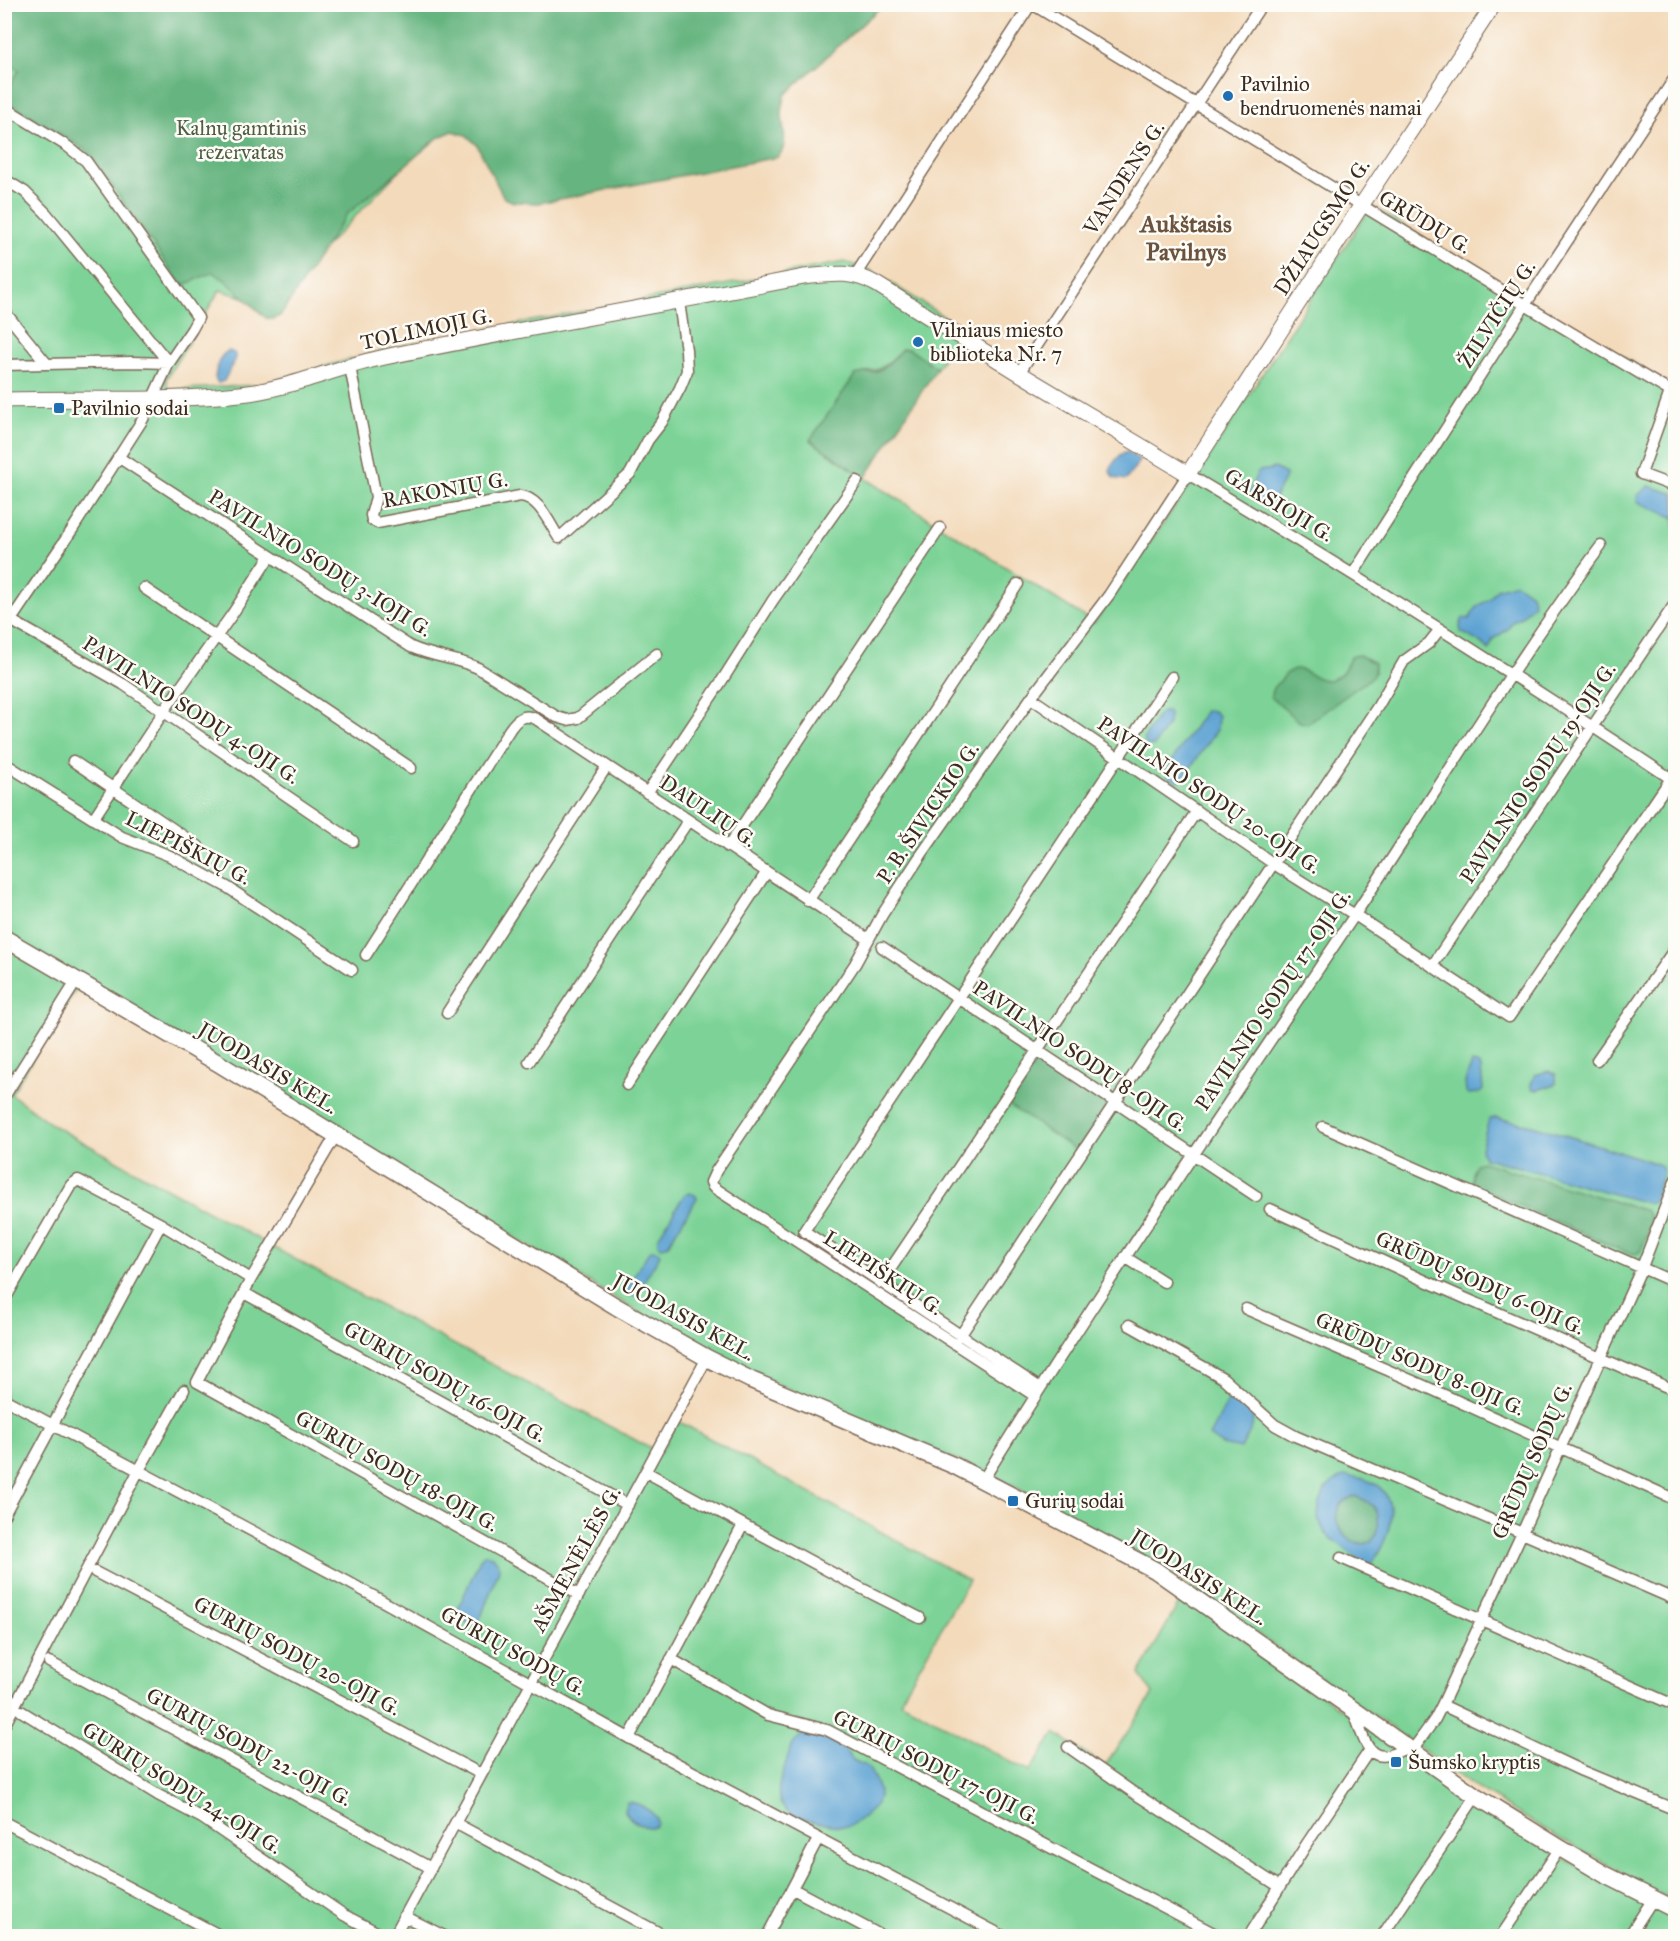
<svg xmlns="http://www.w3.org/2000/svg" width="1680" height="1941" viewBox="0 0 1680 1941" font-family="'IM FELL Great Primer',serif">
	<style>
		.green { fill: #7dd397; stroke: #5c7e5a; stroke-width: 1.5; fill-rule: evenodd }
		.forest { fill: #66b580; stroke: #50704f; stroke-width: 1.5 }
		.water { fill: #5da3d3; stroke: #4c6678; stroke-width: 1.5; fill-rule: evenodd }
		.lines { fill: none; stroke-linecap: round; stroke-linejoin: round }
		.street-casing { stroke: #7b6855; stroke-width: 13 }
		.secondary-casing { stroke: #7b6855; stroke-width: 17 }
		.primary-casing { stroke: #7b6855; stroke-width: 19 }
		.street { stroke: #fff; stroke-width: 10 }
		.secondary { stroke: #fff; stroke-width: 15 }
		.primary { stroke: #fff; stroke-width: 16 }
		.poi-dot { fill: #1f6fb2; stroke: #fdfcf7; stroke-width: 2 }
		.labels { text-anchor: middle; stroke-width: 5; stroke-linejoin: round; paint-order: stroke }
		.poi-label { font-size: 21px; fill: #3b2a1e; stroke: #fdfcf7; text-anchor: start }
		.park-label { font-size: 21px; fill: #4f5d42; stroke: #fdfcf7 }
		.street-label { font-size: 21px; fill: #3b2a1e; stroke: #fdfcf7 }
		.quarter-label { font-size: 24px; font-weight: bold; fill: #6b533e; stroke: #fdfcf7 }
	</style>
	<rect width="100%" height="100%" fill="#fdfcf7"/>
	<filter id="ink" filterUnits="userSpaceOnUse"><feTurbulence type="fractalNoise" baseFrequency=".0167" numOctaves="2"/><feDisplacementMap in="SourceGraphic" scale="12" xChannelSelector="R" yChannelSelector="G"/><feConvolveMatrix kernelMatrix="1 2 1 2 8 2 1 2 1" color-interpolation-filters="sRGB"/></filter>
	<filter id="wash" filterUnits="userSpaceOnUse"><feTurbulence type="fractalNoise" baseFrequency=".008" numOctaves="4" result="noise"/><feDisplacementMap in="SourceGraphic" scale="24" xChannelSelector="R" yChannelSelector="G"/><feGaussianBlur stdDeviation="1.35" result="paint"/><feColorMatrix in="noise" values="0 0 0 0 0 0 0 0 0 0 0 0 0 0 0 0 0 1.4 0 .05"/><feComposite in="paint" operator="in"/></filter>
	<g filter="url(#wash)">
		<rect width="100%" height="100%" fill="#f3dabb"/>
		<path class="green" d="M 5,5 L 478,114 L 430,139 L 308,265 L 278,308 L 220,290 L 166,379 L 168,390 L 257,385 L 400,346 L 844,262 L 867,268 L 962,328 L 937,368 L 909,349 L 902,349 C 890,361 884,371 865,372 L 811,441 L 865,478 L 1094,623 L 1199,472 L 1371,206 L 1675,388 L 1675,1902 L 1547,1831 L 1477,1788 L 1153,1561 L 997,1477 L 808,1398 L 697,1347 L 5,933 L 5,100 L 20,109 L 5,97 L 4,61 L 14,66 ZM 1496,1118 L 1532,1125 L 1658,1164 L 1532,1169 L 1485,1158 Z
			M 4,946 L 77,988 L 11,1094 L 54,1126 L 358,1294 L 660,1453 L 678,1421 L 969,1580 L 900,1701 L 1029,1772 L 1055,1733 L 1105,1766 L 1153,1694 L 1139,1674 L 1183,1596 L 1466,1798 L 1531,1840 L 1603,1880 L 1675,1917 L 1675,1936 L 5,1936 Z"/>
		<path class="forest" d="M 5,4 L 883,4 L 883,5 L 785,95 C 784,101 782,108 782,115 C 783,130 789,145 778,157 L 539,203 L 514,202 L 504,198 L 477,145 L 466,135 L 453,131 L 439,137 L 346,215 L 281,315 L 274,319 L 266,318 L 226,281 L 213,272 L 182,286 L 88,151 L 5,100 L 5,94 L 19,70 L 5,61 Z
			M 902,349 L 909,349 L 937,368 L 865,478 L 810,440 L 855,375 C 862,373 869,373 875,372 C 886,369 895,356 902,349 Z
			M 1359,655 L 1374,663 L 1374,673 L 1372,677 L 1307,724 L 1298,721 L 1271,697 C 1271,689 1274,686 1280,681 C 1283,678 1286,673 1290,671 C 1303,662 1318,687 1335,678 C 1344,674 1346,664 1352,656 Z
			M 1038,1058 L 1106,1102 L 1106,1108 L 1077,1151 L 1010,1106 L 1010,1100 Z
			M 1482,1162 L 1647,1211 C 1655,1224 1645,1239 1640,1252 L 1635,1254 L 1623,1251 L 1473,1185 C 1470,1176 1472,1172 1476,1164 Z
			M 1354,1496 C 1376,1502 1383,1513 1376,1534 C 1365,1565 1308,1515 1354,1496 Z"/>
		<path class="water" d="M 229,351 L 234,353 L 236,357 L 224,381 L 218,383 L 215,378 C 216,369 219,354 229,351 Z
			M 1128,452 L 1139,460 L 1138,463 L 1126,480 L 1114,478 L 1110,472 C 1111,464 1120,453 1128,452 Z
			M 1274,468 L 1286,474 L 1286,476 L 1275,496 L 1276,502 L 1269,508 L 1249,495 C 1251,489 1254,475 1260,471 C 1264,469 1269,471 1274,468 Z
			M 1649,486 L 1675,494 L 1675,518 L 1638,502 L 1637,496 Z
			M 1516,583 L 1531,594 L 1534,604 L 1523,615 L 1512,622 L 1507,630 L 1493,639 L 1489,650 L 1483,644 L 1461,632 L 1460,626 L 1463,618 L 1469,619 L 1477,607 L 1490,598 L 1497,589 Z
			M 1209,710 L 1215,712 L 1218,716 L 1217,730 L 1182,780 L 1177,781 L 1168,777 L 1167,768 L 1205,711 Z
			M 1163,712 L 1167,712 L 1169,714 L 1168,724 L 1154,746 L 1146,745 L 1144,738 L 1158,715 Z
			M 1472,1063 L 1479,1065 L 1481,1068 L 1483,1090 L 1480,1093 L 1468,1094 L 1466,1092 L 1465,1082 Z
			M 1548,1071 L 1556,1074 L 1556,1084 L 1538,1090 L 1533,1089 L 1531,1084 L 1535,1075 Z
			M 1496,1118 L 1532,1125 L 1658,1164 L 1662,1168 L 1663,1172 L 1654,1201 L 1648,1203 C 1593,1190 1540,1171 1484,1158 L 1481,1149 L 1489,1119 Z
			M 689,1193 L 695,1195 L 697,1198 L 667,1246 L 661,1247 L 658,1244 L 658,1238 L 684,1195 Z
			M 650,1250 L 658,1251 L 660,1255 L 635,1296 L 630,1295 L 625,1291 L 626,1288 Z
			M 1232,1394 L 1236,1394 L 1254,1412 L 1252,1427 L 1241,1449 L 1222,1445 L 1209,1436 Z
			M 1345,1476 C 1405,1480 1397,1527 1371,1565 L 1362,1562 L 1325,1533 L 1318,1519 L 1319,1506 L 1325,1490 L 1333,1482 ZM 1354,1496 C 1375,1502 1383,1513 1376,1534 C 1365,1565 1308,1515 1354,1496 Z
			M 485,1554 C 494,1555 500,1562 499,1570 L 479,1622 L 471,1624 L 458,1618 L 457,1611 L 480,1559 Z
			M 809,1733 C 821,1736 837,1743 846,1752 C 849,1755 851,1759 855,1761 C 863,1766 868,1764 872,1774 C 875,1780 880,1789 879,1796 C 878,1807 858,1823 847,1826 C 837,1827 826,1824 815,1822 C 781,1816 771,1802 784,1769 C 788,1756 791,1742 803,1734 Z
			M 627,1802 C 638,1802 650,1810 657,1818 L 657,1824 L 654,1827 C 642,1828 630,1820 624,1811 Z"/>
	</g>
	<g filter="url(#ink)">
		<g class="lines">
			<g class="street-casing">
				<path id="street" d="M 1032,4 L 1525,305 L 1676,395
					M 4,107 L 67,146 L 86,161 L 198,318 L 192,329 L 169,363 L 143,419 L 72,530 L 11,620 L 4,626
					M 4,179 L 25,192 L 46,213 L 169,363
					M 856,274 L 1031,4
					M 4,311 L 47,364
					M 4,365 L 131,362 L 169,363
					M 350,367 L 376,497 L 371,515 L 372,520 L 377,523 L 520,496 C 539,497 549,523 559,538 L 630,474 L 648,440 L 662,422 L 680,388 L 687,371 L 686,350 L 679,302
					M 1019,373 L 1262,4
					M 1670,392 L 1641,474 L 1676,487
					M 118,457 L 411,647 C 433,657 456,658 478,668 L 557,717 L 567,720 L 578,718 L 657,654
					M 1353,574 L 1525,305 L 1676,76
					M 144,588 L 411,768
					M 5,617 L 123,684 L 353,841
					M 1031,698 L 1274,864 L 1355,915 L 1509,1017 L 1676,771
					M 73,761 L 198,846
					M 4,763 L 122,837 L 170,856 L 227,887 L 352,970
					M 647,793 L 721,682 L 773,600 L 857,481
					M 93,819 L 164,711 L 233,613 L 270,556
					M 728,847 L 940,528
					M 808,901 L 1018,584
					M 882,947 L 1256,1196
					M 366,955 L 510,729 C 517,719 524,713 536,719 L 868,939
					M 1432,966 L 1676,602
					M 1078,989 L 1196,812
					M 447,1013 L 607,766
					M 1157,1039 L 1378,706 L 1404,661 L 1429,643 L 1440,629
					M 1597,1060 L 1676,947
					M 529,1062 L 688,821
					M 627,1085 L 766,873
					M 4,1097 L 77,980
					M 1323,1127 L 1676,1283
					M 336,1135 L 251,1279 L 197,1382 L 579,1595
					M 1270,1209 L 1419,1278 L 1676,1391
					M 1125,1257 L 1164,1282
					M 881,1283 L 1075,994
					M 244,1293 L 628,1505
					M 4,1301 L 71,1185 L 78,1180 L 161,1224 L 251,1279
					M 1246,1309 L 1420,1384 L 1676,1500
					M 1129,1325 L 1223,1378 L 1275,1425 L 1295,1436 L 1522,1533 L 1676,1600
					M 960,1336 L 1154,1044
					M 1040,1388 L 804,1231 L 1172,677
					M 1035,1396 L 713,1187 L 711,1182 L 716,1171 L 855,964 L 882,915 L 919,858 L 1031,698 L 1109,595 L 1188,474 C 1353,573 1516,675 1676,782
					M 4,1399 L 348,1582 L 629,1738 L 1003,1936
					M 646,1472 L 849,1582 L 920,1618
					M 983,1480 C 1101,1288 1229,1103 1354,916 C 1436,793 1513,665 1601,546
					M 4,1515 L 161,1224
					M 1341,1558 L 1676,1706
					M 95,1572 L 481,1774
					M 671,1659 L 768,1715 L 827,1730 L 1219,1936
					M 49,1662 L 431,1868
					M 1442,1705 L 1582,1771 L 1676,1810
					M 1353,1710 C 1365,1739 1367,1771 1405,1748
					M 21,1711 L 158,1795 L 202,1818 L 344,1915 L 384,1936
					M 4,1726 L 138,1472 L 184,1390
					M 629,1738 L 743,1525
					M 1068,1747 L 1134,1793 L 1280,1887
					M 1411,1752 L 1435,1719 L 1442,1705 L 1522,1533 L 1642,1267 L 1676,1179
					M 4,1822 L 221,1936
					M 455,1823 L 665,1936
					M 793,1889 L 882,1936
					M 404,1916 L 444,1936
					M 394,1936 L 707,1358
					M 767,1936 L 818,1839
					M 1249,1936 L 1308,1842 L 1369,1751
					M 1382,1936 L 1476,1796
					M 1501,1936 L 1560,1848
					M 1629,1936 L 1653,1899"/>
			</g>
			<g class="secondary-casing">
				<path id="secondary" d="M 4,400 C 83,398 162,402 240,394 C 290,389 336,367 385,357 C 525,328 665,304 804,277 C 832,274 851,270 876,284 L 1019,373 L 1188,474 L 1361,206 L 1494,4"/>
			</g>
			<g class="primary-casing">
				<path id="primary" d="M 4,938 L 218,1063 L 617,1307 L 707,1358 L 751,1380 L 955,1466 L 1155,1570 L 1476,1796 L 1560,1848 L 1604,1874 L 1676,1910"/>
			</g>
			<use href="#street" class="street"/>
			<use href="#secondary" class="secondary"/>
			<use href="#primary" class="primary"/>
		</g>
	</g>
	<g class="poi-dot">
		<circle cx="1228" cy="96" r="6"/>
		<circle cx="918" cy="342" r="6"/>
		<rect x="53" y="402" width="12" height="12" rx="3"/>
		<rect x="1007" y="1495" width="12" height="12" rx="3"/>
		<rect x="1390" y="1756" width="12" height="12" rx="3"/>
	</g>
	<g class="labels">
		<g class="poi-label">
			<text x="1240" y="91">Pavilnio<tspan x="1240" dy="24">bendruomenės namai</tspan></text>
			<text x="930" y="337">Vilniaus miesto<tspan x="930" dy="24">biblioteka Nr. 7</tspan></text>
			<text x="71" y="415">Pavilnio sodai</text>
			<text x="1025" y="1508">Gurių sodai</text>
			<text x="1408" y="1769">Šumsko kryptis</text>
		</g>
		<g class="park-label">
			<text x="241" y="135">Kalnų gamtinis<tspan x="241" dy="24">rezervatas</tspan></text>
		</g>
		<g class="street-label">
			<text transform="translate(1124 178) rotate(-57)" y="7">VANDENS G.</text>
			<text transform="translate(1425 222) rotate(31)" y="7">GRŪDŲ G.</text>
			<text transform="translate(1322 227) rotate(-57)" y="7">DŽIAUGSMO G.</text>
			<text transform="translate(1497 314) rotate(-57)" y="7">ŽILVIČIŲ G.</text>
			<text transform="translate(426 329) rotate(-12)" y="7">TOLIMOJI G.</text>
			<text transform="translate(445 490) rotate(-10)" y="7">RAKONIŲ G.</text>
			<text transform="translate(1279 505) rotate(31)" y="7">GARSIOJI G.</text>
			<text transform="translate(320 563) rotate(32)" y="7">PAVILNIO SODŲ 3-IOJI G.</text>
			<text transform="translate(191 710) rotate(33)" y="7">PAVILNIO SODŲ 4-OJI G.</text>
			<text transform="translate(1538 773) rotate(-56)" y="7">PAVILNIO SODŲ 19-OJI G.</text>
			<text transform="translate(1209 795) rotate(34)" y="7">PAVILNIO SODŲ 20-OJI G.</text>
			<text transform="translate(708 811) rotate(34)" y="7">DAULIŲ G.</text>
			<text transform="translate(928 813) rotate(-56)" y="7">P. B. ŠIVICKIO G.</text>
			<text transform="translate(188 848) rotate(27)" y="7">LIEPIŠKIŲ G.</text>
			<text transform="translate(1273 1000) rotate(-56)" y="7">PAVILNIO SODŲ 17-OJI G.</text>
			<text transform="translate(1080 1056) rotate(34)" y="7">PAVILNIO SODŲ 8-OJI G.</text>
			<text transform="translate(268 1068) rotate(31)" y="7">JUODASIS KEL.</text>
			<text transform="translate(883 1273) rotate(33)" y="7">LIEPIŠKIŲ G.</text>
			<text transform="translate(1480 1283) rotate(24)" y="7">GRŪDŲ SODŲ 6-OJI G.</text>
			<text transform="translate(684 1317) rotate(29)" y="7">JUODASIS KEL.</text>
			<text transform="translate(1420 1364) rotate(24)" y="7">GRŪDŲ SODŲ 8-OJI G.</text>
			<text transform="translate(445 1382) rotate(29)" y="7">GURIŲ SODŲ 16-OJI G.</text>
			<text transform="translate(1532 1461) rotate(-66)" y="7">GRŪDŲ SODŲ G.</text>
			<text transform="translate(397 1471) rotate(29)" y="7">GURIŲ SODŲ 18-OJI G.</text>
			<text transform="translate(576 1559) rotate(-61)" y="7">AŠMENĖLĖS G.</text>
			<text transform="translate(1199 1577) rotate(33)" y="7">JUODASIS KEL.</text>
			<text transform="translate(513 1651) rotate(29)" y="7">GURIŲ SODŲ G.</text>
			<text transform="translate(297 1656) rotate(28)" y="7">GURIŲ SODŲ 20-OJI G.</text>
			<text transform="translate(249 1747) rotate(28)" y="7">GURIŲ SODŲ 22-OJI G.</text>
			<text transform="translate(936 1767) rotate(27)" y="7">GURIŲ SODŲ 17-OJI G.</text>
			<text transform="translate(182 1788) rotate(32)" y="7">GURIŲ SODŲ 24-OJI G.</text>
		</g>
		<g class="quarter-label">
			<text x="1186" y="232">Aukštasis<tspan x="1186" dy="28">Pavilnys</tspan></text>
		</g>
	</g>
	<rect width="1680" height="1941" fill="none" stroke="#fdfcf7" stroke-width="24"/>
</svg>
